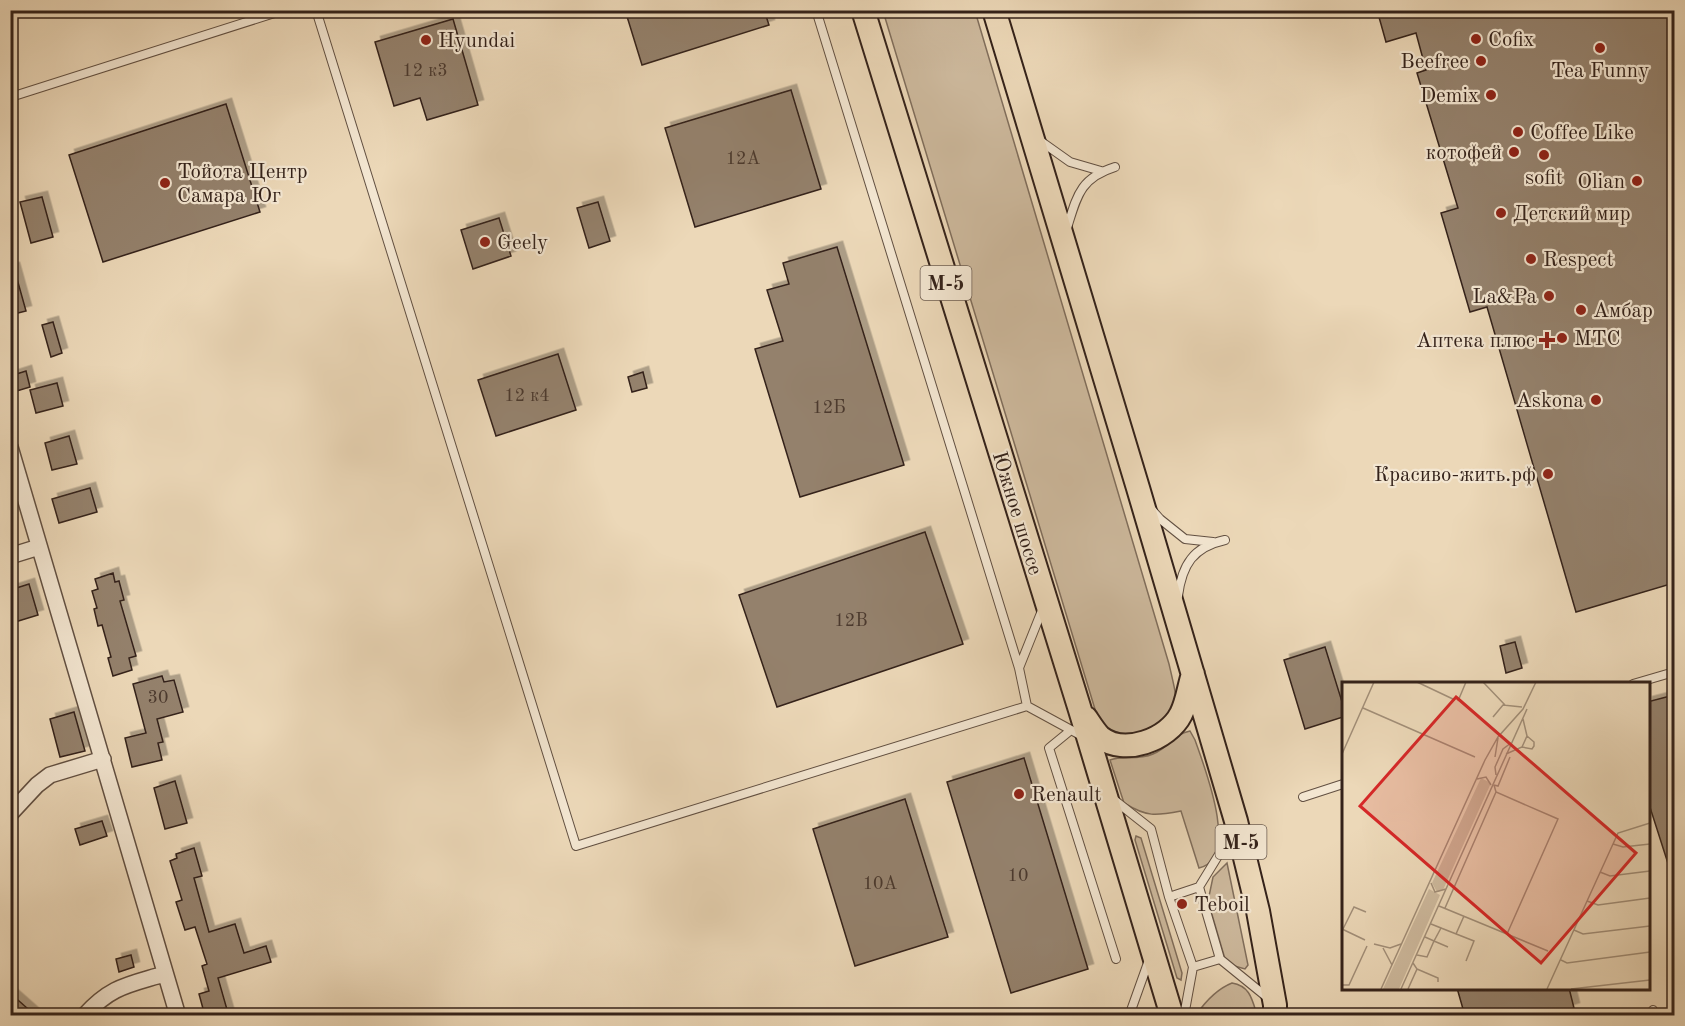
<svg xmlns="http://www.w3.org/2000/svg" width="1685" height="1026" viewBox="0 0 1685 1026" font-family="'Old Standard TT',serif">
	<style>
		.green { fill: #cdb99d; stroke: #806e5c; stroke-width: 1.5 }
		.building { fill: #94816c; stroke: #34221a; stroke-width: 1.5; filter: url(#shadow) }
		.lines { fill: none; stroke-linecap: round; stroke-linejoin: round }
		.service-casing { stroke: #625042; stroke-width: 10 }
		.minor-casing { stroke: #625042; stroke-width: 18 }
		.primary-casing { stroke: #34221a; stroke-width: 26 }
		.service { stroke: #f3e6d1; stroke-width: 8 }
		.minor { stroke: #f3e6d1; stroke-width: 15 }
		.primary { stroke: #ecd8b8; stroke-width: 22 }
		.poi-dot { fill: #8f2418; stroke: #f3e6d1; stroke-width: 2 }
		.labels { text-anchor: middle; stroke-width: 4.5; stroke-linejoin: round; paint-order: stroke }
		.number-label { font-size: 18px; fill: #4c3a2e }
		.shield { fill: #f3e6d1; stroke: #6d5d51; stroke-width: 1.5 }
		.shield-label { font-size: 20px; font-weight: bold; fill: #34221a }
		.poi-label { font-size: 21px; fill: #34221a; stroke: #f3e6d1; text-anchor: start }
		.street-label { font-size: 21px; fill: #34221a; stroke: #f3e6d1 }
		.inset-road { fill: none; stroke: #a28f79; stroke-width: 1.5 }
		.view { fill: #d62828; fill-opacity: 0.15; stroke: #d62828; stroke-width: 3 }
		.inset-edge { fill: none; stroke: #34221a; stroke-width: 3 }
	</style>
	<defs>
		<filter id="shadow"><feDropShadow dx="5.5" dy="-5.5" stdDeviation="0" flood-color="#0004"/></filter>
	</defs>
	<rect width="100%" height="100%" fill="#ecd8b8"/>
	<filter id="stains"><feTurbulence type="fractalNoise" baseFrequency=".00333" numOctaves="4"/><feColorMatrix values="0 0 0 0 .2 0 0 0 0 .09 0 0 0 0 .02 0 0 0 .5 -.17"/></filter>
	<radialGradient id="worn" r=".72"><stop offset=".6" stop-color="#630" stop-opacity="0"/><stop offset="1" stop-color="#630" stop-opacity=".3"/></radialGradient>
	<path class="green" d="M 883,11 L 975,11 L 1169,664 C 1180,711 1180,704 1148,739 L 1101,729 Z
		M 1190,731 L 1195,740 C 1204,766 1241,859 1199,868 L 1181,811 C 1155,816 1147,817 1124,803 L 1110,760 C 1123,755 1137,761 1153,754 C 1169,748 1173,734 1190,731 Z
		M 1136,836 L 1141,838 L 1182,973 L 1181,980 L 1177,978 L 1135,840 Z
		M 1227,863 L 1248,965 L 1245,969 L 1231,965 L 1225,959 L 1208,901 L 1213,877 Z
		M 1232,983 C 1250,986 1252,999 1257,1015 L 1196,1015 C 1205,1002 1217,989 1232,983 Z"/>
	<path class="building" d="M 625,10 L 764,10 L 769,25 L 642,65 Z
		M 1377,10 L 1674,10 L 1674,583 L 1576,612 L 1487,307 L 1470,312 L 1441,213 L 1458,208 L 1417,73 L 1426,70 L 1416,33 L 1386,42 Z
		M 453,19 L 478,105 L 427,120 L 420,98 L 394,106 L 375,42 Z
		M 791,90 L 821,189 L 695,227 L 665,128 Z
		M 226,104 L 260,212 L 103,262 L 69,155 Z
		M 42,197 L 53,237 L 31,243 L 20,202 Z
		M 598,202 L 610,241 L 589,248 L 577,208 Z
		M 499,218 L 511,256 L 473,269 L 461,230 Z
		M 837,247 L 904,465 L 800,497 L 755,349 L 783,341 L 767,290 L 789,284 L 783,263 Z
		M 14,268 L 26,311 L 10,315 L 10,269 Z
		M 53,322 L 62,353 L 51,357 L 42,325 Z
		M 558,354 L 576,410 L 496,436 L 478,380 Z
		M 26,371 L 30,387 L 10,393 L 10,376 Z
		M 643,372 L 647,388 L 632,392 L 628,377 Z
		M 57,383 L 63,406 L 36,413 L 30,390 Z
		M 69,436 L 77,464 L 52,470 L 45,443 Z
		M 90,488 L 97,512 L 59,523 L 52,499 Z
		M 925,532 L 963,644 L 777,707 L 739,595 Z
		M 113,573 L 115,582 L 119,581 L 124,600 L 120,601 L 136,656 L 129,658 L 132,670 L 113,676 L 108,658 L 111,657 L 102,625 L 98,626 L 94,609 L 97,608 L 92,591 L 98,589 L 95,579 Z
		M 29,584 L 38,615 L 15,622 L 10,607 L 10,590 Z
		M 1515,642 L 1522,668 L 1506,673 L 1500,646 Z
		M 1325,647 L 1343,705 L 1343,717 L 1305,729 L 1284,660 Z
		M 162,676 L 164,682 L 174,680 L 183,712 L 157,719 L 163,742 L 158,743 L 162,760 L 132,767 L 125,738 L 146,733 L 133,684 Z
		M 1674,695 L 1674,876 L 1672,876 L 1647,798 L 1647,702 Z
		M 74,712 L 85,751 L 60,757 L 50,719 Z
		M 1024,758 L 1088,969 L 1011,993 L 947,782 Z
		M 175,781 L 187,823 L 165,829 L 154,788 Z
		M 905,799 L 948,937 L 855,966 L 813,829 Z
		M 102,821 L 107,836 L 80,845 L 75,829 Z
		M 194,848 L 202,876 L 194,878 L 209,932 L 235,924 L 244,953 L 266,946 L 271,962 L 218,978 L 228,1013 L 221,1016 L 205,1016 L 199,994 L 209,991 L 202,966 L 207,964 L 195,927 L 185,930 L 176,902 L 182,900 L 170,861 L 177,858 L 176,854 Z
		M 131,955 L 134,967 L 119,972 L 116,959 Z
		M 1457,988 L 1569,988 L 1574,1008 L 1550,1016 L 1465,1016 Z
		M 10,993 L 36,1016 L 10,1016 Z"/>
	<g class="lines">
		<g class="service-casing">
			<path id="service" d="M 316,10 L 576,846 L 1027,706 L 1084,737
				M 816,10 L 1019,668 L 1027,706
				M 14,96 L 284,10
				M 1039,140 L 1070,162 L 1101,171
				M 1067,228 C 1077,196 1080,178 1115,167
				M 1152,510 L 1160,519 L 1185,539 L 1213,542
				M 1178,596 C 1182,565 1193,547 1225,540
				M 1019,668 L 1043,608
				M 1633,684 L 1674,672
				M 1071,730 L 1049,748 L 1116,959
				M 1303,797 L 1343,784
				M 1113,799 L 1151,829 L 1169,897 L 1193,967 L 1184,1016
				M 1199,887 L 1220,959 L 1268,998
				M 1169,897 L 1199,887 L 1226,843 L 1232,830
				M 1193,967 L 1220,959
				M 1653,1010 L 1655,1016
				M 1129,1016 L 1149,960"/>
		</g>
		<g class="minor-casing">
			<path id="minor" d="M 10,447 L 178,1016
				M 10,556 L 39,547
				M 10,814 L 37,785 L 50,775 L 103,759
				M 84,1016 C 111,986 128,985 164,974"/>
		</g>
		<g class="primary-casing">
			<path id="primary" d="M 863,10 L 1080,710 L 1172,1016
				M 994,10 L 1138,488 L 1236,821 L 1258,911 L 1275,1005 L 1275,1016
				M 1086,718 C 1090,724 1095,732 1100,737 C 1124,756 1168,740 1181,714 C 1187,703 1189,686 1193,674"/>
		</g>
		<use href="#service" class="service"/>
		<use href="#minor" class="minor"/>
		<use href="#primary" class="primary"/>
	</g>
	<g class="poi-dot">
		<circle cx="1476" cy="39" r="6"/>
		<circle cx="426" cy="40" r="6"/>
		<circle cx="1600" cy="48" r="6"/>
		<circle cx="1481" cy="61" r="6"/>
		<circle cx="1491" cy="95" r="6"/>
		<circle cx="1518" cy="132" r="6"/>
		<circle cx="1514" cy="152" r="6"/>
		<circle cx="1544" cy="155" r="6"/>
		<circle cx="1637" cy="181" r="6"/>
		<circle cx="165" cy="183" r="6"/>
		<circle cx="1501" cy="213" r="6"/>
		<circle cx="485" cy="242" r="6"/>
		<circle cx="1531" cy="259" r="6"/>
		<circle cx="1549" cy="296" r="6"/>
		<circle cx="1581" cy="310" r="6"/>
		<circle cx="1562" cy="338" r="6"/>
		<path d="M1544 331h6v6h6v6h-6v6h-6v-6h-6v-6h6z"/>
		<circle cx="1596" cy="400" r="6"/>
		<circle cx="1548" cy="474" r="6"/>
		<circle cx="1019" cy="794" r="6"/>
		<circle cx="1182" cy="904" r="6"/>
	</g>
	<g class="labels">
		<g class="number-label">
			<text x="425" y="76">12 к3</text>
			<text x="743" y="164">12А</text>
			<text x="527" y="401">12 к4</text>
			<text x="829" y="413">12Б</text>
			<text x="851" y="626">12В</text>
			<text x="158" y="703">30</text>
			<text x="1018" y="881">10</text>
			<text x="880" y="889">10А</text>
		</g>
		<g class="shield">
			<rect x="920.5" y="266" width="51" height="34" rx="4.5"/>
			<rect x="1215.5" y="825" width="51" height="34" rx="4.5"/>
		</g>
		<g class="shield-label">
			<text x="946" y="290">М-5</text>
			<text x="1241" y="849">М-5</text>
		</g>
		<g class="poi-label">
			<text x="1488" y="46">Cofix</text>
			<text x="438" y="47">Hyundai</text>
			<text x="1469" y="68" text-anchor="end">Beefree</text>
			<text x="1600" y="77" text-anchor="middle">Tea Funny</text>
			<text x="1479" y="102" text-anchor="end">Demix</text>
			<text x="1530" y="139">Coffee Like</text>
			<text x="1502" y="159" text-anchor="end">котофей</text>
			<text x="177" y="178">Тойота Центр<tspan x="177" dy="24">Самара Юг</tspan></text>
			<text x="1544" y="184" text-anchor="middle">sofit</text>
			<text x="1625" y="188" text-anchor="end">Olian</text>
			<text x="1513" y="220">Детский мир</text>
			<text x="497" y="249">Geely</text>
			<text x="1543" y="266">Respect</text>
			<text x="1537" y="303" text-anchor="end">La&amp;Pa</text>
			<text x="1593" y="317">Амбар</text>
			<text x="1574" y="345">МТС</text>
			<text x="1535" y="347" text-anchor="end">Аптека плюс</text>
			<text x="1584" y="407" text-anchor="end">Askona</text>
			<text x="1536" y="481" text-anchor="end">Красиво-жить.рф</text>
			<text x="1031" y="801">Renault</text>
			<text x="1194" y="911">Teboil</text>
		</g>
		<g class="street-label">
			<text transform="translate(1018 513) rotate(73)" y="7">Южное шоссе</text>
		</g>
	</g>
	<g transform="translate(1342 682)">
		<rect width="308" height="308" fill="#ecd8b8"/>
		<path d="M 139,96 L 149,101 L 101,208 L 95,210 L 90,201 ZM 87,207 L 98,213 L 57,307 L 41,307 Z" fill="#cdb99d"/>
		<path class="inset-road" d="M 75,0 L 113,18M 141,0 L 163,23M 116,19 L 124,0M 21,26 L 133,75M 151,35 L 161,23 L 180,25M 180,65 L 190,67 L 192,64 L 192,60 L 185,54M 0,72 L 32,0M 164,72 L 180,65 L 185,54 L 181,37M 153,75 L 156,56M 154,93 L 153,85 L 161,67 L 169,61M 135,97 L 144,95 L 149,103M 152,103 L 154,110 L 216,137 L 165,252M 152,103 L 156,104 L 168,75M 271,162 L 281,165 L 308,162M 258,190 L 268,194 L 308,189M 89,201 L 93,210 L 104,207M 245,219 L 256,223 L 308,216M 97,224 L 206,269M 103,226 L 154,110M 99,246 L 132,259 L 124,279M 0,247 L 23,258M 1,247 L 12,225 L 24,230M 232,248 L 241,252 L 308,244M 114,252 L 122,234M 83,255 L 92,259 L 99,246 L 89,242M 32,262 L 48,266 L 59,262M 41,266 L 50,283M 75,273 L 85,275 L 92,259 L 106,265M 219,278 L 225,281 L 308,270M 75,287 L 96,296 L 96,300M 0,303 L 7,303 L 25,264M 39,307 L 143,78 L 156,55 L 181,27 L 194,0M 59,307 L 185,27M 66,307 L 75,287 L 71,281M 205,307 L 276,151 L 308,141M 229,307 L 308,298"/>
		<path class="view" d="M 114,15 L 294,171 L 199,281 L 18,124 Z"/>
		<rect width="308" height="308" class="inset-edge"/>
	</g>
	<rect width="1685" height="1026" fill="none" stroke="#ecd8b8" stroke-width="36"/>
	<rect x="12" y="12" width="1661" height="1002" fill="none" stroke="#34221a" stroke-width="3"/>
	<rect x="18" y="18" width="1649" height="990" fill="none" stroke="#34221a" stroke-width="1.5"/>
	<rect width="100%" height="100%" filter="url(#stains)"/>
	<rect width="100%" height="100%" fill="url(#worn)"/>
</svg>
